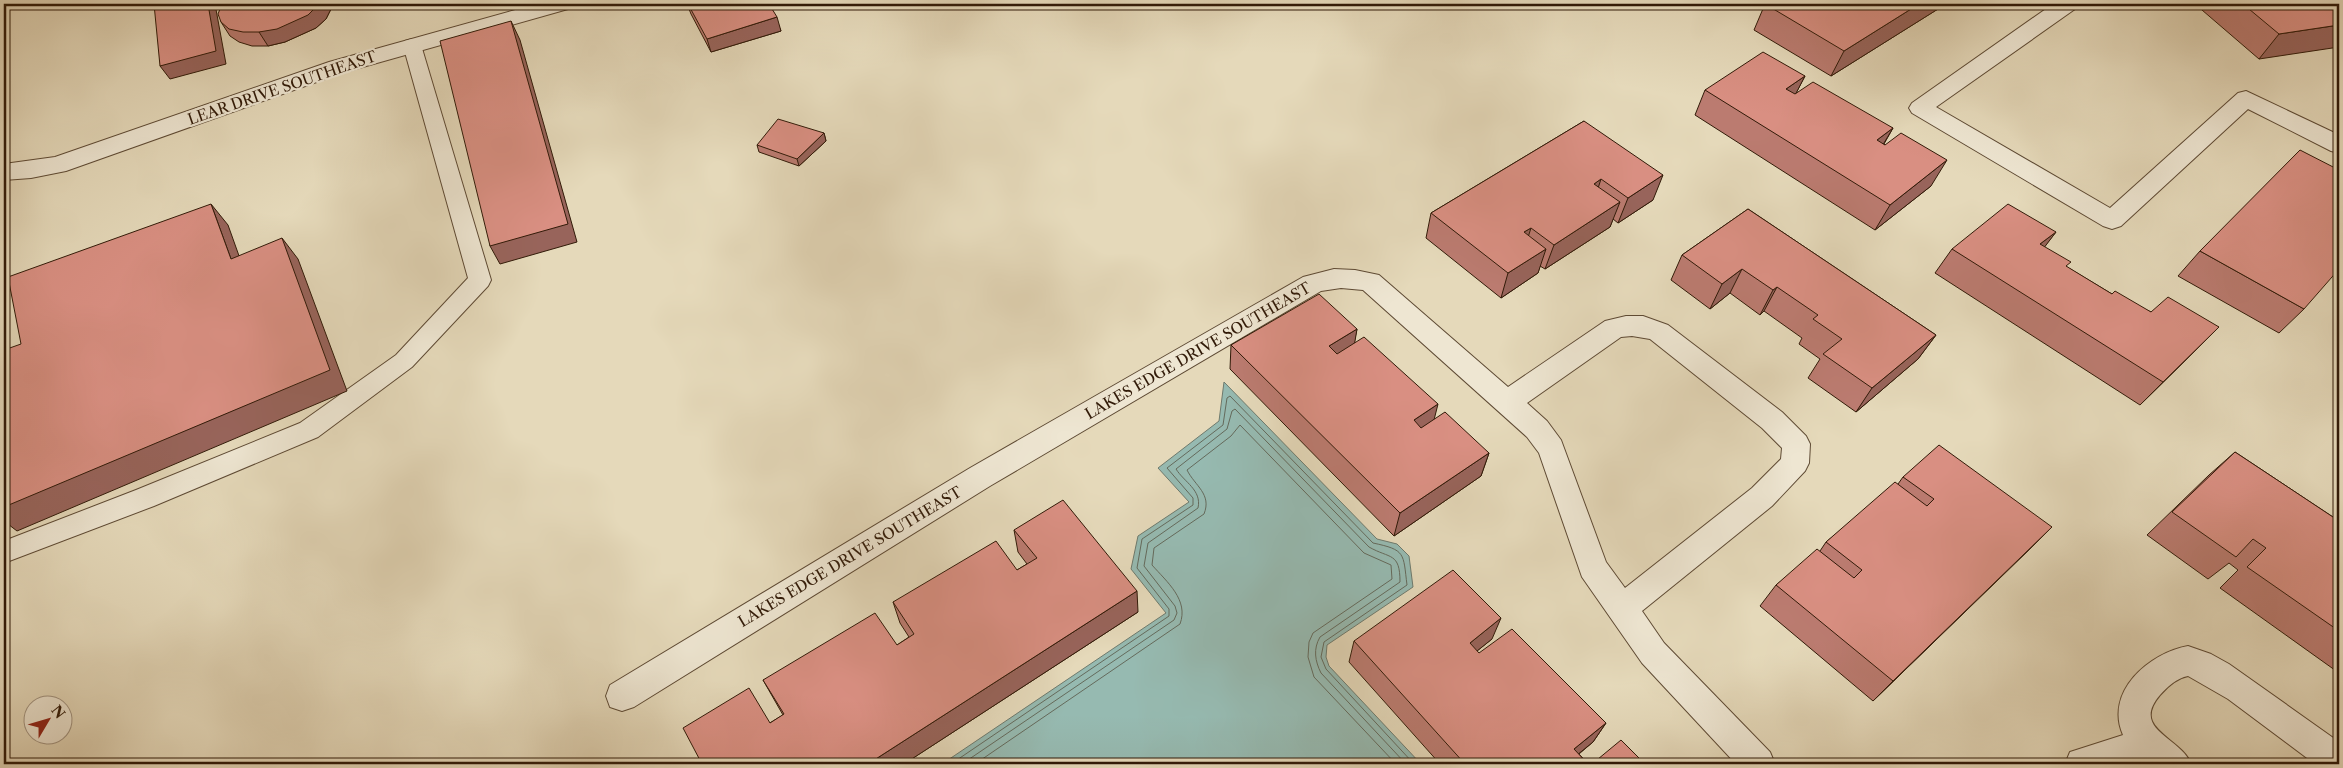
<svg xmlns="http://www.w3.org/2000/svg" width="2343" height="768" viewBox="0 0 2343 768" font-family="'Libre Caslon Text',serif">
	<style>
		.water { fill: #96bab1; stroke: #6e7a6d }
		.lines { fill: none; stroke-linecap: round; stroke-linejoin: round }
		.shore { stroke: #646a5c; stroke-width: 1 }
		.service-casing { stroke: #5e4a34; stroke-width: 2 }
		.minor-casing { stroke: #5e4a34; stroke-width: 2 }
		.service { fill: #eee6d2; fill-rule: evenodd }
		.minor { fill: #eee6d2; fill-rule: evenodd }
		.wall { fill: #bb7b70; stroke: #311a08 }
		.shaded-wall { fill: #98645b; stroke: #311a08 }
		.building { fill: #d98f82; stroke: #311a08 }
		.labels { text-anchor: middle; stroke-width: 4.5; stroke-linejoin: round; paint-order: stroke }
		.street-label { font-size: 15px; fill: #311a08; stroke: #eee6d2 }
	</style>
	<rect width="100%" height="100%" fill="#e5d9ba"/>
	<filter id="stains"><feTurbulence type="fractalNoise" baseFrequency=".004" numOctaves="4"/><feColorMatrix values="0 0 0 0 .2 0 0 0 0 .09 0 0 0 0 .02 0 0 0 .5 -.17"/></filter>
	<radialGradient id="worn" r=".72"><stop offset=".6" stop-color="#630" stop-opacity="0"/><stop offset="1" stop-color="#630" stop-opacity=".3"/></radialGradient>
	<path class="water" d="M 1224,382 L 1377,539 L 1397,544 L 1409,556 L 1413,587 L 1327,645 L 1326,657 L 1329,666 L 1421,764 L 942,764 L 1166,613 L 1131,569 L 1138,536 L 1189,502 L 1158,468 L 1219,421 Z"/>
	<g class="lines">
		<path class="shore" d="M 951,764 L 1169,616 L 1169,609 L 1137,568 L 1142,539 L 1193,505 L 1193,498 L 1167,468 L 1223,425 L 1227,398 L 1230,396 L 1373,543 C 1406,550 1403,553 1407,585 L 1324,642 L 1321,657 L 1326,669 L 1414,764
			M 962,764 L 1174,620 L 1177,613 L 1175,606 L 1144,566 L 1148,543 L 1198,508 C 1202,490 1184,482 1176,469 L 1227,429 L 1232,411 L 1235,409 L 1369,547 C 1390,559 1400,552 1400,582 L 1320,637 C 1313,649 1315,661 1321,673 L 1406,764
			M 975,764 L 1180,624 C 1189,600 1167,582 1152,565 L 1154,548 L 1204,514 C 1212,494 1195,486 1187,470 L 1231,436 L 1240,425 L 1364,553 L 1391,565 L 1392,579 L 1313,633 L 1309,642 L 1308,657 L 1314,677 L 1396,764"/>
		<g class="service-casing">
			<path id="service" d="M 412,39 L 419,41 L 421,45 L 491,280 L 488,286 L 412,367 L 318,437 L 154,506 L 4,563 L 4,541 L 136,490 L 300,423 L 396,355 L 468,278 L 403,45 L 405,41 Z"/>
		</g>
		<g class="minor-casing">
			<path id="minor" d="M 537,4 L 571,4 L 568,9 L 345,72 L 66,171 L 31,178 L 4,180 L 4,164 L 55,157 L 329,62 Z
				M 2053,4 L 2078,4 L 2075,9 L 1936,107 L 2110,208 L 2238,93 L 2246,91 L 2339,135 L 2339,153 L 2331,151 L 2248,109 L 2121,226 L 2112,229 L 2103,226 L 1912,113 L 1909,108 L 1912,103 Z
				M 1334,269 L 1355,270 L 1379,275 L 1508,387 L 1605,321 L 1626,316 L 1643,316 L 1668,325 L 1782,412 L 1806,436 L 1810,444 L 1809,463 L 1805,471 L 1772,506 L 1642,611 L 1664,643 L 1770,752 L 1775,764 L 1736,764 L 1642,663 L 1582,577 L 1539,453 L 1527,437 L 1363,290 L 1341,288 L 1321,291 L 990,486 L 634,707 L 622,711 L 610,707 L 606,696 L 610,685 L 970,468 L 1303,277 ZM 1632,336 L 1650,339 L 1762,428 L 1782,448 L 1781,459 L 1752,488 L 1625,588 L 1606,562 L 1561,440 L 1547,421 L 1527,403 L 1621,337 Z
				M 2188,646 L 2211,654 L 2229,664 L 2339,742 L 2339,764 L 2315,764 L 2228,699 L 2188,676 C 2177,678 2167,687 2160,695 C 2130,730 2181,737 2191,764 L 2147,764 L 2143,760 L 2131,764 L 2065,764 L 2070,752 L 2123,735 C 2104,692 2149,653 2188,646 Z"/>
		</g>
		<use href="#service" class="service"/>
		<use href="#minor" class="minor"/>
	</g>
	<path class="wall" d="M 222,4 L 331,4 L 331,9 L 326,19 L 316,28 L 285,42 L 268,46 L 252,46 L 239,42 L 230,36 L 221,22 Z
		M 687,4 L 769,4 L 781,31 L 711,52 L 691,14 Z
		M 1765,4 L 1946,4 L 1831,76 L 1754,30 Z
		M 2195,4 L 2339,4 L 2259,59 Z
		M 1805,76 L 1796,93 L 1893,128 L 1884,144 L 1931,186 L 1875,230 L 1695,115 L 1705,90 Z
		M 1584,121 L 1653,200 L 1618,223 L 1613,219 L 1610,227 L 1545,269 L 1540,266 L 1538,273 L 1501,298 L 1426,238 L 1431,213 Z
		M 824,133 L 826,141 L 799,166 L 759,152 L 757,145 Z
		M 1748,209 L 1936,335 L 1918,359 L 1856,412 L 1808,378 L 1820,359 L 1799,344 L 1802,338 L 1764,311 L 1760,315 L 1730,293 L 1710,309 L 1671,280 L 1682,255 Z
		M 2056,232 L 2044,247 L 2067,267 L 2112,294 L 2151,312 L 2219,327 L 2140,405 L 1935,273 L 1952,249 Z
		M 2200,251 L 2304,309 L 2279,333 L 2178,276 Z
		M 1357,329 L 1354,343 L 1434,420 L 1489,453 L 1481,476 L 1394,536 L 1230,369 L 1231,345 Z
		M 2235,452 L 2339,521 L 2339,673 L 2220,588 L 2238,570 L 2229,563 L 2208,579 L 2147,535 L 2209,475 Z
		M 1903,477 L 2052,527 L 1873,701 L 1760,606 L 1776,585 L 1820,551 L 1826,542 L 1898,484 Z
		M 1014,530 L 1138,612 L 904,764 L 702,764 L 783,715 L 763,680 L 897,645 L 909,637 L 900,623 L 893,602 L 1017,570 L 1027,564 L 1018,552 Z
		M 1492,639 L 1477,651 L 1479,653 L 1606,723 L 1593,742 L 1579,754 L 1588,764 L 1440,764 L 1349,662 L 1354,641 Z"/>
	<path class="shaded-wall" d="M 208,4 L 215,4 L 226,64 L 170,79 L 160,66 Z
		M 319,4 L 331,4 L 331,9 L 326,19 L 316,28 L 285,42 L 268,46 L 259,32 Z
		M 1919,4 L 1946,4 L 1831,76 L 1844,51 Z
		M 777,17 L 781,31 L 711,52 L 707,39 Z
		M 511,21 L 520,40 L 577,242 L 500,264 L 490,246 Z
		M 2339,25 L 2339,47 L 2259,59 L 2279,34 Z
		M 1805,76 L 1792,101 L 1786,89 Z
		M 1893,128 L 1878,153 L 1877,140 Z
		M 824,133 L 826,141 L 799,166 L 797,159 Z
		M 1947,160 L 1931,186 L 1875,230 L 1890,205 Z
		M 1663,175 L 1653,200 L 1618,223 L 1628,198 Z
		M 1601,179 L 1593,204 L 1594,184 Z
		M 1620,202 L 1610,227 L 1545,269 L 1554,245 Z
		M 211,204 L 228,225 L 248,281 L 231,259 Z
		M 1531,228 L 1523,253 L 1524,232 Z
		M 2056,232 L 2037,257 L 2040,244 Z
		M 282,238 L 298,259 L 347,391 L 17,531 L 4,521 L 4,507 Z
		M 1546,249 L 1538,273 L 1501,298 L 1508,273 Z
		M 1742,269 L 1730,293 L 1710,309 L 1722,284 Z
		M 1777,287 L 1764,311 L 1760,315 L 1773,290 Z
		M 2219,327 L 2195,351 L 2140,405 L 2163,382 Z
		M 1357,329 L 1353,353 L 1325,370 L 1329,346 Z
		M 1936,335 L 1918,359 L 1856,412 L 1872,388 Z
		M 1438,404 L 1432,428 L 1408,444 L 1414,420 Z
		M 1489,453 L 1481,476 L 1394,536 L 1400,513 Z
		M 2052,527 L 2030,549 L 1873,701 L 1893,681 Z
		M 1137,591 L 1138,612 L 904,764 L 868,764 Z
		M 1501,618 L 1492,639 L 1462,663 L 1470,643 Z
		M 1606,723 L 1593,742 L 1566,764 L 1574,749 Z"/>
	<path class="building" d="M 154,4 L 208,4 L 216,51 L 160,66 Z
		M 222,4 L 319,4 L 308,15 L 277,29 L 259,32 L 243,32 L 229,29 L 221,22 L 218,14 Z
		M 688,4 L 769,4 L 777,17 L 707,39 Z
		M 1765,4 L 1919,4 L 1844,51 Z
		M 2243,4 L 2339,4 L 2339,25 L 2279,34 Z
		M 511,21 L 568,224 L 490,246 L 440,41 Z
		M 1763,52 L 1805,76 L 1786,89 L 1795,94 L 1813,82 L 1893,128 L 1877,140 L 1885,145 L 1901,133 L 1947,160 L 1890,205 L 1705,90 Z
		M 778,119 L 824,133 L 797,159 L 757,145 Z
		M 1584,121 L 1663,175 L 1628,198 L 1601,179 L 1594,184 L 1620,202 L 1554,245 L 1531,228 L 1524,232 L 1546,249 L 1508,273 L 1431,213 Z
		M 2300,150 L 2339,170 L 2339,269 L 2304,309 L 2200,251 Z
		M 211,204 L 231,259 L 282,238 L 330,370 L 4,507 L 4,350 L 21,344 L 8,277 Z
		M 2008,204 L 2056,232 L 2040,244 L 2071,262 L 2066,266 L 2112,294 L 2115,291 L 2151,312 L 2168,297 L 2219,327 L 2163,382 L 1952,249 Z
		M 1748,209 L 1936,335 L 1872,388 L 1823,354 L 1842,339 L 1813,319 L 1818,315 L 1777,287 L 1773,290 L 1742,269 L 1722,284 L 1682,255 Z
		M 1319,294 L 1357,329 L 1329,346 L 1337,354 L 1364,337 L 1438,404 L 1414,420 L 1421,428 L 1445,412 L 1489,453 L 1400,513 L 1231,345 Z
		M 1939,445 L 2052,527 L 1893,681 L 1776,585 L 1817,549 L 1854,578 L 1862,570 L 1826,542 L 1895,482 L 1927,506 L 1934,499 L 1903,477 Z
		M 2235,452 L 2339,521 L 2339,631 L 2247,567 L 2266,548 L 2253,539 L 2236,557 L 2172,512 Z
		M 1063,500 L 1137,591 L 868,764 L 702,764 L 683,728 L 749,688 L 770,723 L 784,714 L 763,680 L 875,613 L 897,645 L 914,634 L 893,602 L 996,541 L 1017,570 L 1037,558 L 1014,530 Z
		M 1453,570 L 1501,618 L 1470,643 L 1479,653 L 1512,629 L 1606,723 L 1574,749 L 1588,764 L 1465,764 L 1354,641 Z
		M 1621,740 L 1645,764 L 1592,764 Z"/>
	<g class="labels">
		<g class="street-label">
			<text transform="translate(282 88) rotate(-19)" y="5">LEAR DRIVE SOUTHEAST</text>
			<text transform="translate(1198 351) rotate(-30)" y="5">LAKES EDGE DRIVE SOUTHEAST</text>
			<text transform="translate(850 557) rotate(-31)" y="5">LAKES EDGE DRIVE SOUTHEAST</text>
		</g>
	</g>
	<rect width="2343" height="768" fill="none" stroke="#e5d9ba" stroke-width="20"/>
	<rect x="5" y="5" width="2333" height="758" fill="none" stroke="#311a08" stroke-width="2.5"/>
	<rect x="10" y="10" width="2323" height="748" fill="none" stroke="#311a08"/>
	<g transform="translate(48 720) rotate(52)"><circle r="24" fill="#eee6d2" stroke="#a29481"/>
	<path d="M0-4L9 19L0 12L-9 19Z" fill="#8f2418"/>
	<text y="-8" font-size="14" font-weight="bold" text-anchor="middle" fill="#311a08">N</text>
	</g>
	<rect width="100%" height="100%" filter="url(#stains)"/>
	<rect width="100%" height="100%" fill="url(#worn)"/>
</svg>
